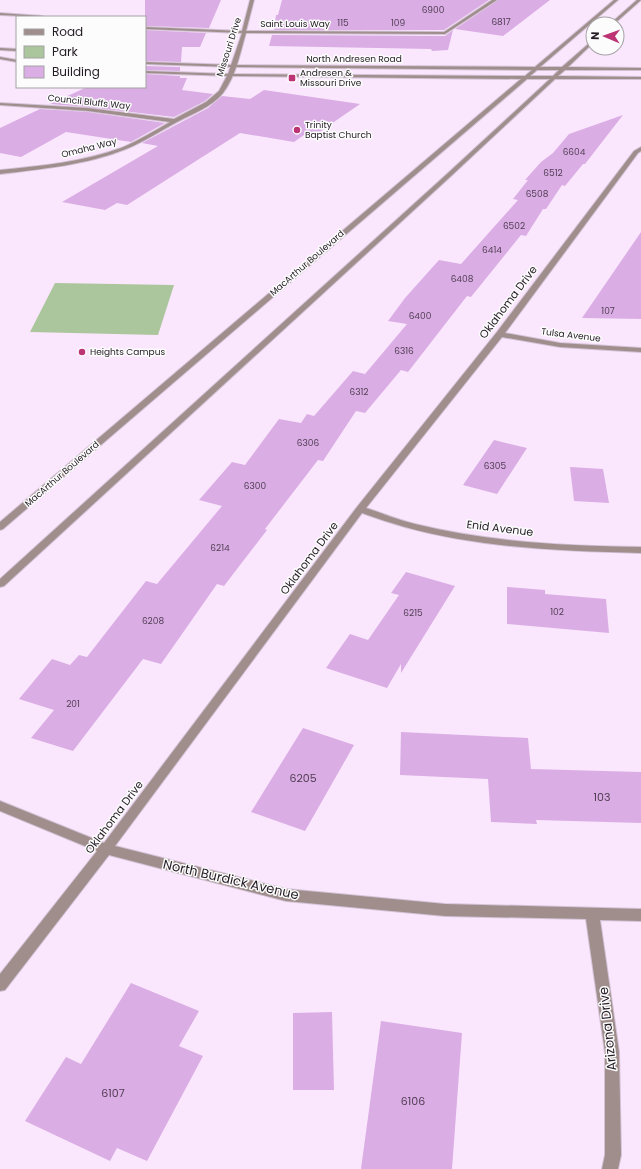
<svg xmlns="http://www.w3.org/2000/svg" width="641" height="1169" viewBox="0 0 641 1169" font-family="Poppins,sans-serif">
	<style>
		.green { fill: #abc69c }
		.building { fill: #dbade5 }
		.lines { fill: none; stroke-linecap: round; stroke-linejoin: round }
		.minor-casing { stroke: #d3c2d6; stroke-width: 2 }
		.tertiary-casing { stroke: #d3c2d6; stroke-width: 2 }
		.minor { fill: #9f8e8c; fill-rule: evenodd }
		.tertiary { fill: #9f8e8c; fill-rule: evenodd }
		.poi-dot { fill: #bc3473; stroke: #fbfcfb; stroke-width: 1.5 }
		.labels { text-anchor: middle; stroke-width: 3; stroke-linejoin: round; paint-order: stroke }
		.number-label { font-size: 9px; fill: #524055 }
		.far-street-label { font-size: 9px; fill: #241b25; stroke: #fbfcfb }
		.far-poi-label { font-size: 9px; fill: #241b25; stroke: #fbfcfb; text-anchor: start }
		.street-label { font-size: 11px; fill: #241b25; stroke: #fbfcfb }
		.near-number-label { font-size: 11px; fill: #524055 }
		.near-street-label { font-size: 13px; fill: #241b25; stroke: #fbfcfb }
	</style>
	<rect width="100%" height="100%" fill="#fae7fd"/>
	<path class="green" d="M 55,283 L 174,285 L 158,335 L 30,332 Z"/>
	<path class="building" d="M 145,0 L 221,0 L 209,28 L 145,26 Z
		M 282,0 L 489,0 L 444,30 L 274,30 L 276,15 L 278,15 Z
		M 498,0 L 550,0 L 503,36 L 455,29 Z
		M 145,30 L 206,33 L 200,47 L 182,47 L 181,62 L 145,61 Z
		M 453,30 L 448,50 L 432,51 L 431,49 L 269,46 L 272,35 L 445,36 Z
		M 145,66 L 180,67 L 180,71 L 145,70 Z
		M 145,74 L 180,76 L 180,78 L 187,78 L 182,90 L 213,94 L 205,101 L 174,117 L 88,107 L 50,104 L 87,87 L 145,87 Z
		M 264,90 L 360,104 L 318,133 L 311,136 L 304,135 L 294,142 L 240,133 L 127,205 L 117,203 L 105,210 L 62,202 L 158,146 L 142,143 L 208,108 L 222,96 L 250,99 Z
		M 40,109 L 88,112 L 165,123 L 131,142 L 66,132 L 21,157 L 0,153 L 0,128 Z
		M 623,115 L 585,164 L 583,164 L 565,186 L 562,185 L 546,209 L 543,209 L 526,236 L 521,235 L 471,297 L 467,296 L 408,372 L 401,370 L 365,413 L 356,411 L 323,461 L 318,460 L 265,529 L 267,530 L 224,586 L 217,584 L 161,664 L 143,659 L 73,751 L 31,738 L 54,710 L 19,699 L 52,659 L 70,665 L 79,655 L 87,657 L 146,581 L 157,584 L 222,506 L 199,500 L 232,462 L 245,465 L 279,419 L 301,423 L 307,414 L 314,416 L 353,371 L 365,374 L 407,324 L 388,321 L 405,298 L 439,260 L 461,264 L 518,200 L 513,199 L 528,180 L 525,180 L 541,162 L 553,153 L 569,134 Z
		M 641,232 L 641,319 L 582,318 Z
		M 494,440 L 527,448 L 497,494 L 463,485 Z
		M 570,467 L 603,469 L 609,503 L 574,501 Z
		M 406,572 L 455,586 L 401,673 L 401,664 L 387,688 L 326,668 L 350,634 L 368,640 L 399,595 L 391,593 Z
		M 507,587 L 545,590 L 545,594 L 606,599 L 609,633 L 507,624 Z
		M 303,728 L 354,745 L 305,831 L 251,812 Z
		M 401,732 L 528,738 L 531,769 L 641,772 L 641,823 L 536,820 L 537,824 L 491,822 L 488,779 L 400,775 Z
		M 131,983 L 199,1011 L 179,1046 L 203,1056 L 147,1161 L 117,1148 L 110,1161 L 25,1121 L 66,1057 L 81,1064 Z
		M 332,1012 L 334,1090 L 293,1090 L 293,1013 Z
		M 381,1021 L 462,1033 L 452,1169 L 361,1169 Z"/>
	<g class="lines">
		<g class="minor-casing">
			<path id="minor" d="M 250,0 L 254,0 L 246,31 L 444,32 L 492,0 L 497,0 L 445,34 L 246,33 C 240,53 236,76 223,93 C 212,107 192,114 177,122 C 160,131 144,142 126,149 C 86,165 42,169 0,174 L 0,170 C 41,166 83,162 121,148 C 138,141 154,131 170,122 L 88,111 L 0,105 L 0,103 L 88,108 L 174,119 L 206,102 L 219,91 L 228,74 L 242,33 L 145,29 L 145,27 L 242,31 Z
				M 0,13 L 42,16 L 44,17 L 0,15 Z
				M 641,147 L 641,151 L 638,153 L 505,333 L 560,343 L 641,348 L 641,352 L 560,347 L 502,337 L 366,508 C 382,513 398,520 415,524 C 488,542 565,546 641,547 L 641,553 C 562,551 481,548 405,527 C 391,523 376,518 362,513 L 115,846 L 286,889 L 445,904 L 641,909 L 641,921 L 600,920 L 619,1052 L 621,1155 L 618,1169 L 602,1169 L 605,1155 L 605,1052 L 586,919 L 445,916 L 286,901 L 109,855 L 5,990 L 0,991 L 0,974 L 97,851 L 0,811 L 0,801 L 104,843 L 357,507 L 497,332 L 634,151 Z"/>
		</g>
		<g class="tertiary-casing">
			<path id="tertiary" d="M 614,0 L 618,0 L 540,67 L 562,67 L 593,40 L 593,43 L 568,67 L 641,68 L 641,70 L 565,70 L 558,76 L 641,77 L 641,79 L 555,79 L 451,176 L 4,586 L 0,587 L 0,579 L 447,174 L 550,79 L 527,79 L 3,529 L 0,530 L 0,522 L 521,79 L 230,76 L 145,73 L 145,71 L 230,74 L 525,76 L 532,70 L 233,67 L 145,64 L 145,62 L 233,65 L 535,67 ZM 537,70 L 559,70 L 553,76 L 530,76 Z
				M 637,0 L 641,0 L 614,24 L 610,24 Z
				M 0,48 L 17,49 L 17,51 L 0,50 Z
				M 0,57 L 17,60 L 17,62 L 0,59 Z"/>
		</g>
		<use href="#minor" class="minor"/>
		<use href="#tertiary" class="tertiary"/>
	</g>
	<g class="poi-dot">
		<rect x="288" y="74" width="8" height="8" rx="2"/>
		<circle cx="297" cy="130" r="4"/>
		<circle cx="82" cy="352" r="4"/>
	</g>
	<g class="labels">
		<g class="number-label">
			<text x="433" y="13">6900</text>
			<text x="501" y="25">6817</text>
			<text x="343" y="26">115</text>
			<text x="398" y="26">109</text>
			<text x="574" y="155">6604</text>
			<text x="553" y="176">6512</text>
			<text x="537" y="197">6508</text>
			<text x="514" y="229">6502</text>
			<text x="492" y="253">6414</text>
			<text x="462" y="282">6408</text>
			<text x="608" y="314">107</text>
			<text x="420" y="319">6400</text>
			<text x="404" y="354">6316</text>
			<text x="359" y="395">6312</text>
			<text x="308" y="446">6306</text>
			<text x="495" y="469">6305</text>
			<text x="255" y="489">6300</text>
			<text x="220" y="551">6214</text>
			<text x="557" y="615">102</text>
			<text x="413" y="616">6215</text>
			<text x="153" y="624">6208</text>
			<text x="73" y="707">201</text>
		</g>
		<g class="far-street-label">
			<text x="295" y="27">Saint Louis Way</text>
			<text transform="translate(229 47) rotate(-72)" y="3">Missouri Drive</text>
			<text x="354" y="62">North Andresen Road</text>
			<text transform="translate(89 102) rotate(6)" y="3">Council Bluffs Way</text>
			<text transform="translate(89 148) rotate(-14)" y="3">Omaha Way</text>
			<text transform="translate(307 263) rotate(-41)" y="3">MacArthur Boulevard</text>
			<text transform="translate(571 335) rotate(7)" y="3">Tulsa Avenue</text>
			<text transform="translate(62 474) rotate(-41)" y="3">MacArthur Boulevard</text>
		</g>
		<g class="far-poi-label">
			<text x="300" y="76">Andresen &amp;<tspan x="300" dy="10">Missouri Drive</tspan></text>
			<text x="305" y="128">Trinity<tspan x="305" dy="10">Baptist Church</tspan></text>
			<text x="90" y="355">Heights Campus</text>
		</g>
		<g class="street-label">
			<text transform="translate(508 302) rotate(-53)" y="4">Oklahoma Drive</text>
			<text transform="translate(500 528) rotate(7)" y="4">Enid Avenue</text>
			<text transform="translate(309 558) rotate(-53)" y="4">Oklahoma Drive</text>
			<text transform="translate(114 817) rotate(-53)" y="4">Oklahoma Drive</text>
		</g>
		<g class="near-number-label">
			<text x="303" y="782">6205</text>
			<text x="602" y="801">103</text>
			<text x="113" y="1097">6107</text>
			<text x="413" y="1105">6106</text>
		</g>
		<g class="near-street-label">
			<text transform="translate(231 879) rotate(13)" y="5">North Burdick Avenue</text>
			<text transform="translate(607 1029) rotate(-96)" y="5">Arizona Drive</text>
		</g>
	</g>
	<rect x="16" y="16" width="130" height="72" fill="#fbfcfb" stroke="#a5a2a5"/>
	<rect x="24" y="29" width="20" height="6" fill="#9f8e8c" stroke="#a5a2a5"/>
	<text x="52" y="36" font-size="12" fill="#241b25">Road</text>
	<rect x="24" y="46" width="20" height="12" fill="#abc69c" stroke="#a5a2a5"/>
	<text x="52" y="56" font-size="12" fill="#241b25">Park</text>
	<rect x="24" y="66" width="20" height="12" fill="#dbade5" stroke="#a5a2a5"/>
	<text x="52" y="76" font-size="12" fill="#241b25">Building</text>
	<g transform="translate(605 36) rotate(272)"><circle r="19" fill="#fbfcfb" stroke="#a5a2a5"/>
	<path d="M0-3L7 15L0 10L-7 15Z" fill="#bc3473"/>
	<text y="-6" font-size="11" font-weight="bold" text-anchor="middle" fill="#241b25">N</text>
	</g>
</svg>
